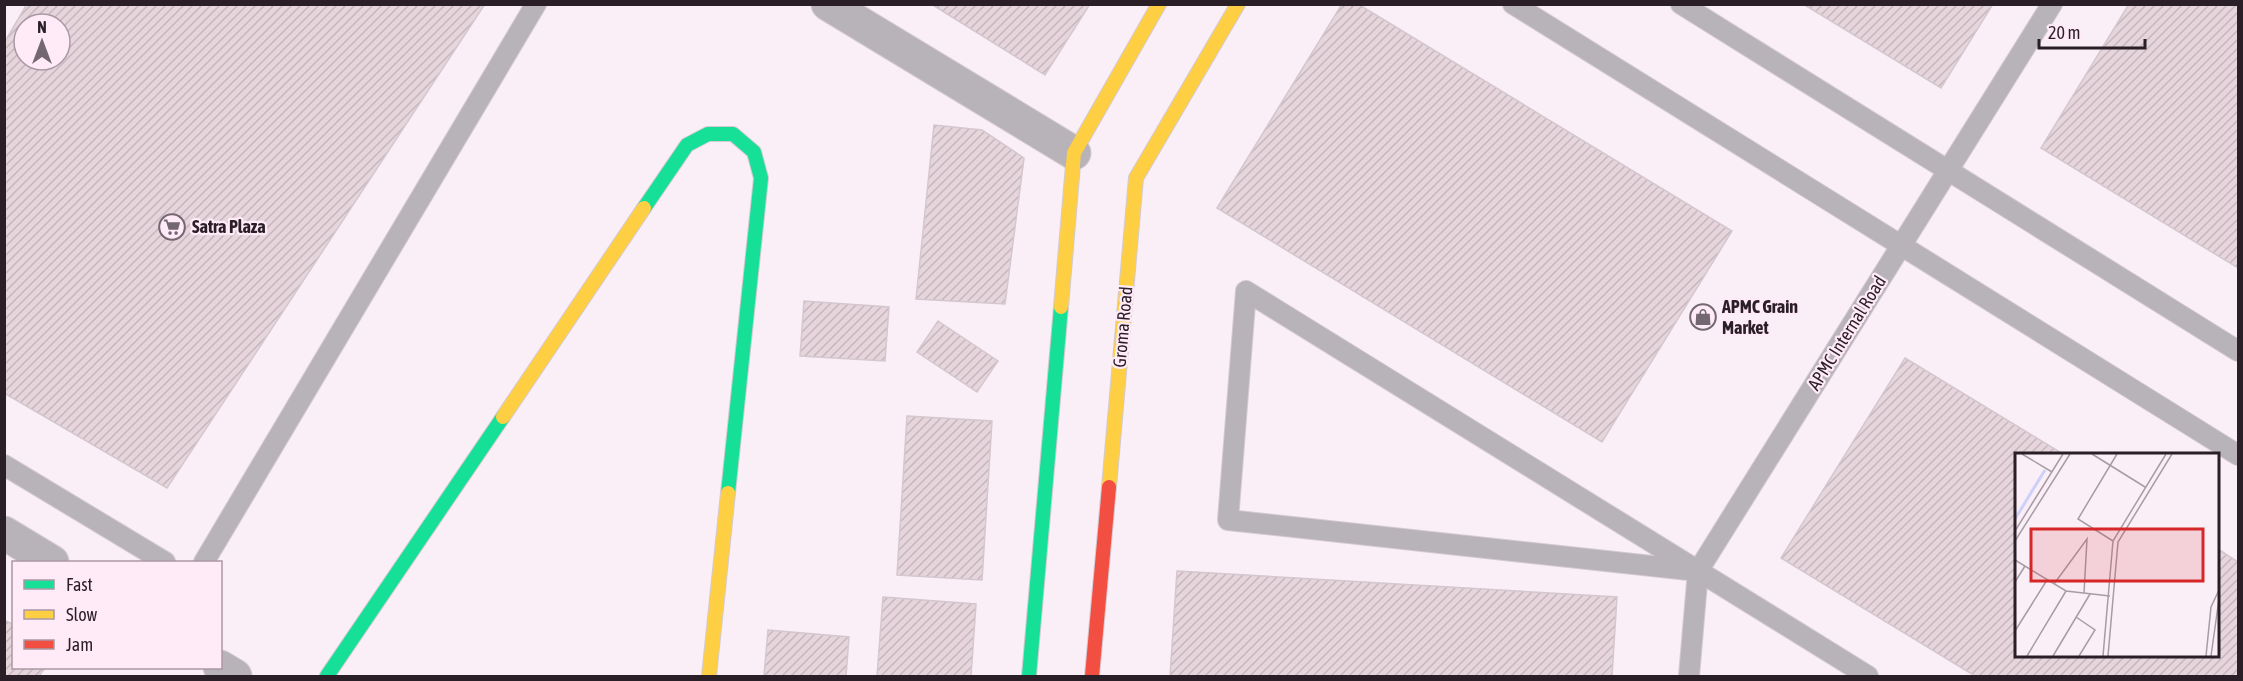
<svg xmlns="http://www.w3.org/2000/svg" width="2243" height="681" viewBox="0 0 2243 681" font-family="'Asap Condensed',sans-serif">
	<style>
		.building { fill: url(#building-hatch); stroke: #d4c7cd; stroke-width: 1.5; fill-rule: evenodd }
		.lines { fill: none; stroke-linecap: round; stroke-linejoin: round }
		.lane-casing { stroke: #d4cad1; stroke-width: 22 }
		.street-casing { stroke: #d4cad1; stroke-width: 35 }
		.fast-casing { stroke: #d4cad1; stroke-width: 16 }
		.slow-casing { stroke: #d4cad1; stroke-width: 16 }
		.jam-casing { stroke: #d4cad1; stroke-width: 16 }
		.lane { stroke: #b8b3b8; stroke-width: 20 }
		.street { stroke: #b8b3b8; stroke-width: 33 }
		.fast { stroke: #16e098; stroke-width: 14 }
		.slow { stroke: #ffcf43; stroke-width: 14 }
		.jam { stroke: #f24e42; stroke-width: 14 }
		.labels { text-anchor: middle; stroke-width: 4.5; stroke-linejoin: round; paint-order: stroke }
		.poi-label { font-size: 18px; font-weight: bold; fill: #2a1e27; stroke: #ffeaf8; text-anchor: start }
		.street-label { font-size: 18px; fill: #2a1e27; stroke: #ffeaf8 }
		.inset-river { fill: none; stroke: #cfd0f9; stroke-width: 3 }
		.inset-road { fill: none; stroke: #a79ba4; stroke-width: 1.5 }
		.view { fill: #d62828; fill-opacity: 0.15; stroke: #d62828; stroke-width: 3 }
		.inset-edge { fill: none; stroke: #2a1e27; stroke-width: 3 }
	</style>
	<defs>
		<pattern id="building-hatch" width="6" height="6" patternUnits="userSpaceOnUse" patternTransform="scale(1.5)"><rect width="6" height="6" fill="#e7d5dc"/><path d="M-1 1l2-2M0 6l6-6M5 7l2-2" fill="none" stroke="#c6b6bd"/></pattern>
	</defs>
	<rect width="100%" height="100%" fill="#faeff7"/>
	<path class="building" d="M 27,4 L 485,4 L 167,488 L 4,393 L 4,43 ZM 24,24 L 60,24 L 60,60 L 24,60 Z
		M 931,4 L 1090,4 L 1045,75 Z
		M 1342,4 L 1358,4 L 1732,231 L 1602,442 L 1217,208 Z
		M 1803,4 L 1993,4 L 1941,88 Z
		M 2129,4 L 2238,4 L 2238,268 L 2041,148 Z
		M 934,125 L 982,130 L 1024,158 L 1005,304 L 916,299 Z
		M 804,301 L 889,307 L 885,361 L 800,356 Z
		M 938,321 L 998,361 L 977,392 L 917,352 Z
		M 1905,358 L 2063,454 L 2016,454 L 2016,656 L 2218,656 L 2218,549 L 2238,562 L 2238,676 L 1975,676 L 1781,558 Z
		M 907,416 L 992,421 L 982,580 L 897,575 Z
		M 1177,571 L 1617,597 L 1612,676 L 1170,676 Z
		M 883,597 L 976,604 L 971,676 L 877,676 Z
		M 4,620 L 14,625 L 14,668 L 45,668 L 39,676 L 4,676 Z
		M 768,630 L 849,637 L 846,676 L 764,676 Z"/>
	<g class="lines">
		<g class="lane-casing">
			<path id="lane" d="M 1513,4 L 2238,455
				M 1681,4 L 2238,351
				M 4,465 L 165,562
				M 204,562 L 536,4
				M 1698,571 L 1228,520 L 1246,291 L 1868,676
				M 1689,676 L 1698,571 L 2052,4"/>
		</g>
		<g class="street-casing">
			<path id="street" d="M 828,4 L 1074,153
				M 4,533 L 52,562
				M 220,667 L 235,676"/>
		</g>
		<g class="fast-casing">
			<path id="fast" d="M 644,208 L 687,145 L 708,134 L 733,134 L 754,152 L 761,178 L 728,493
				M 327,676 L 503,417
				M 1029,676 L 1061,307"/>
		</g>
		<g class="slow-casing">
			<path id="slow" d="M 1061,307 L 1074,153 L 1159,4
				M 503,417 L 644,208
				M 1109,487 L 1136,178 L 1238,4
				M 709,676 L 728,493"/>
		</g>
		<g class="jam-casing">
			<path id="jam" d="M 1092,676 L 1109,487"/>
		</g>
		<use href="#lane" class="lane"/>
		<use href="#street" class="street"/>
		<use href="#fast" class="fast"/>
		<use href="#slow" class="slow"/>
		<use href="#jam" class="jam"/>
	</g>
	<defs>
		<g id="supermarket-ring" transform="scale(1.35)"><circle r="9.5" fill="#ffeaf8" stroke="#736770" stroke-width="1.5"/><path d="M-6-5.5h2.5l.6 2H6L4.5 2H-2.5L-4.4-4H-6ZM-1.5 3.2a1.3 1.3 0 1 0 .1 0ZM3 3.2a1.3 1.3 0 1 0 .1 0Z" fill="#736770"/></g>
		<g id="shop-ring" transform="scale(1.35)"><circle r="9.5" fill="#ffeaf8" stroke="#736770" stroke-width="1.5"/><path d="M-5-2.5h2.3a2.7 3.5 0 0 1 5.4 0H5L5.5 6h-11ZM-1.5-2.5h3a1.5 2.3 0 0 0-3 0Z" fill="#736770"/></g>
	</defs>
	<g fill-rule="evenodd">
		<use href="#supermarket-ring" x="172" y="227"/>
		<use href="#shop-ring" x="1703" y="317"/>
	</g>
	<g class="labels">
		<g class="poi-label">
			<text x="192" y="233">Satra Plaza</text>
			<text x="1722" y="313">APMC Grain<tspan x="1722" dy="21">Market</tspan></text>
		</g>
		<g class="street-label">
			<text transform="translate(1123 327) rotate(-85)" y="6">Groma Road</text>
			<text transform="translate(1847 333) rotate(-58)" y="6">APMC Internal Road</text>
		</g>
	</g>
	<g transform="translate(2015 453)">
		<rect width="204" height="204" fill="#faeff7"/>
		<path class="inset-river" d="M 0,66 L 30,17"/>
		<path class="inset-road" d="M 7,1 L 37,19M 77,1 L 130,34M 0,78 L 48,1M 0,88 L 55,1M 98,88 L 63,66 L 102,1M 0,107 L 51,138 L 95,143M 0,129 L 10,113M 39,131 L 72,86 L 69,140M 61,164 L 80,177 L 64,203M 0,178 L 32,127M 12,203 L 51,138M 38,203 L 75,141M 88,203 L 98,88 L 151,1M 93,203 L 103,89 L 157,1M 191,203 L 196,154 L 204,137M 196,203 L 204,146"/>
		<path class="view" d="M 16,76 L 188,76 L 188,128 L 16,128 Z"/>
		<rect width="204" height="204" class="inset-edge"/>
	</g>
	<rect width="2243" height="681" fill="none" stroke="#2a1e27" stroke-width="12"/>
	<rect x="12" y="561" width="210" height="108" fill="#ffeaf8" stroke="#aa98a4" stroke-width="1.5"/>
	<rect x="24" y="580" width="30" height="9" fill="#16e098" stroke="#aa98a4" stroke-width="1.5"/>
	<text x="66" y="591" font-size="18" fill="#2a1e27">Fast</text>
	<rect x="24" y="610" width="30" height="9" fill="#ffcf43" stroke="#aa98a4" stroke-width="1.5"/>
	<text x="66" y="621" font-size="18" fill="#2a1e27">Slow</text>
	<rect x="24" y="640" width="30" height="9" fill="#f24e42" stroke="#aa98a4" stroke-width="1.5"/>
	<text x="66" y="651" font-size="18" fill="#2a1e27">Jam</text>
	<g transform="translate(42 42)"><circle r="28" fill="#ffeaf8" stroke="#aa98a4" stroke-width="1.5"/>
	<path d="M0-4.5L10 22L0 15L-10 22Z" fill="#736770"/>
	<text y="-9" font-size="16" font-weight="bold" text-anchor="middle" fill="#2a1e27">N</text>
	</g>
	<path d="M2039 39v9h106v-9" fill="none" stroke="#2a1e27" stroke-width="3"/>
	<text x="2048" y="39" font-size="18" fill="#2a1e27" stroke="#ffeaf8" stroke-width="4.5" paint-order="stroke">20 m</text>
</svg>
